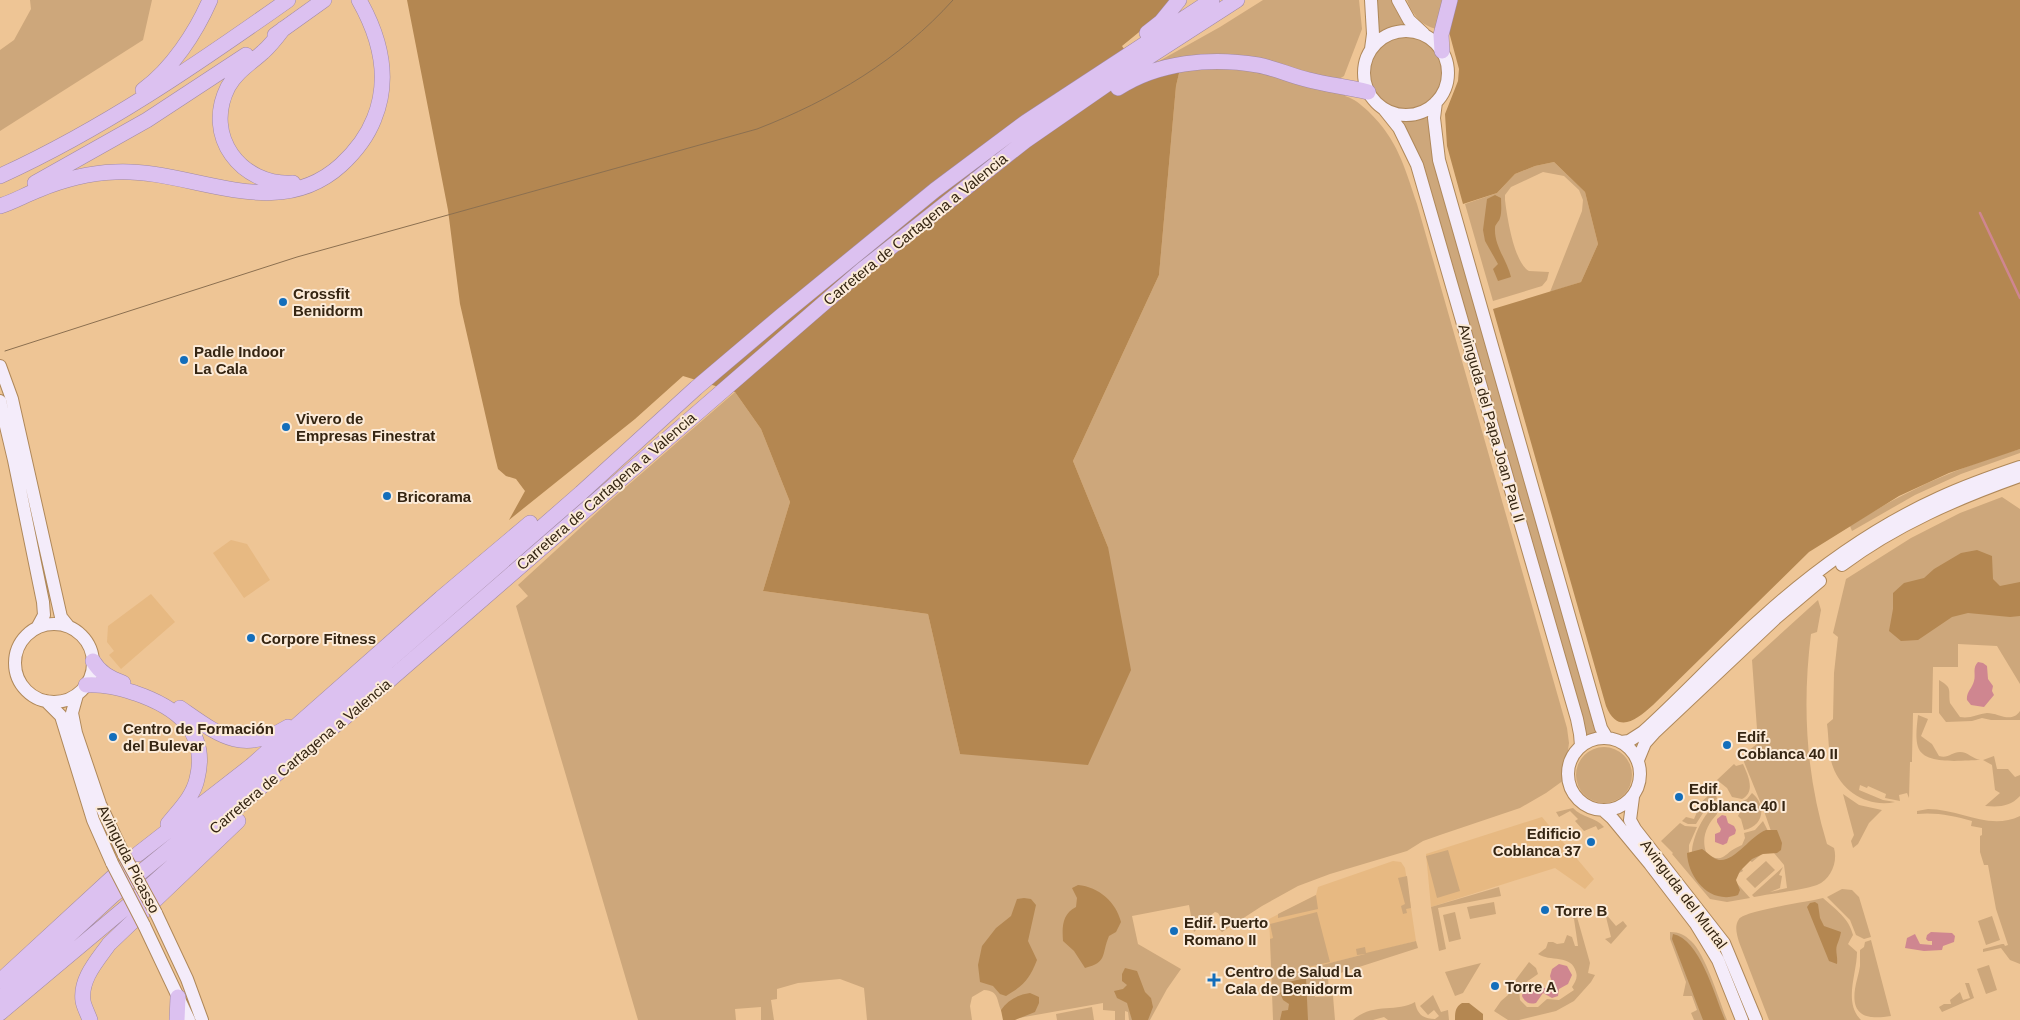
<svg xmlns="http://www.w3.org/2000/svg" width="2020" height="1020" font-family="Arial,sans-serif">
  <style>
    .built { fill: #e7b982 }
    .green { fill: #cda77b }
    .forest { fill: #b48751 }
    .water { fill: #cf8690 }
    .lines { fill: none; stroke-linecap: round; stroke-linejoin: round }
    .stream { stroke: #cf8690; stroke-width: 2.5 }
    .secondary-casing { stroke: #af885a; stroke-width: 14 }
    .highway-casing { stroke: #a28aa2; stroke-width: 16 }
    .secondary { stroke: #f4ecfa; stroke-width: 12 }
    .highway { stroke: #dcc1f0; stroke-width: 15 }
    .tram { stroke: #8c7050; stroke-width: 1 }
    .secondary-bridge-casing { stroke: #af885a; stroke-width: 14; stroke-linecap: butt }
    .secondary-bridge { stroke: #f4ecfa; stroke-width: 12 }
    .poi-dot { fill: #136ebb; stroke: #fcebd8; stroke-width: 2 }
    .labels { text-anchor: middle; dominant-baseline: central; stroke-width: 4; stroke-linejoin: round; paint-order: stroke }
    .street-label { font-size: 15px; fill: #352512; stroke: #fcebd8 }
    .poi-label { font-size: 15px; font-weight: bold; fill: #352512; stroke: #fcebd8; text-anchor: start }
  </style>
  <rect width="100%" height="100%" fill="#eec595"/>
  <!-- built -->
  <path class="built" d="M231,540L247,544L270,580L244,598L213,553Z
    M151,594L175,622L121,669L109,655L114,651L107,642L108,626Z
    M1542,817L1594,879L1585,889L1555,868L1431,907L1426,854Z
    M1393,861L1401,862L1405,868L1416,941L1272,978L1269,919L1316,895L1318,887Z"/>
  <!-- green -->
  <path class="green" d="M30,0H152L143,40L0,131V50L14,40L31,9Z
    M1263,0H1359L1362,29L1344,76L1339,79L1295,71L1152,65L1220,27Z
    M1376,0H1391L1397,12L1409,27H1397L1378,35Z
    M1407,0H1446L1438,29C1422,27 1412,14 1407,0Z
    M1368 73a37 37 0 1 1 74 0a37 37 0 1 1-74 0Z
    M1247,68L1346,93L1345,96C1355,99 1360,104 1368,111C1398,140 1404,166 1417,204L1567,728L1569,743L1564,780L1546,793L1520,808L1440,835L1423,841L1407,851L1330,874L1298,886L1262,906L1222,932L1219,929L1221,918L1218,913L1215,912L1198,925L1199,927L1194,932L1189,905L1132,916L1138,944L1181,969L1167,989L1150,1020H1129L1128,1012L1125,1011V1020H1115V1011L1103,1010V1003L1013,1019L1002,1012C996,1001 1000,991 984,990L972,997L970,1006L972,1020H867L864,988L840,979L798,983L777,989V999L771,1000L774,1020H761V1007L735,1009L736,1020H638L516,606L528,596L518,585L603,507L735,392L761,429L790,502L763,591L928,614L960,754L1108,547L1073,461L1159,275L1176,86L1180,69Z
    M1429,113L1598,735L1585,738L1397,119H1413Z
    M1554,162L1585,192L1598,244L1581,282L1550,292L1582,211L1583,200L1579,190L1564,176L1543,172L1511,187L1505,195V200C1507,216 1514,263 1529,271L1549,272L1547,280L1542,286L1493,301L1465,204L1497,193L1515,174L1535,166Z
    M2020,449V453L1961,474L1915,495L1852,531L1850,526C1906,490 1956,468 2020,449Z
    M2002,497L2020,509V684L1997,646L1958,644V667H1933L1932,713H1913L1912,759V762H1910L1909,798L1907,793L1899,795L1900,801L1885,798L1886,794L1868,786L1867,788L1860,785L1859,790L1883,800L1895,802C1869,808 1842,792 1833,767C1828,754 1829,738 1827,724L1833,719L1834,673L1838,637L1833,633L1846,579L1911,538L1960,513Z
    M1818,600L1821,610L1817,632L1811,634C1802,706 1806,775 1827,844L1834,848C1838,862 1831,879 1817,885C1800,891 1772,893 1754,897L1752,895L1783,867L1779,875L1782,876L1780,888L1770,892L1787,888L1784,865L1774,853L1772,834L1764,811L1744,762L1743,755L1758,743L1752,660Z
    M1939,680C1953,688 1948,690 1950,703L1960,717C1970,719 1978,714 1987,713C1999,713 2011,724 2020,711V720H1991L1982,718L1972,721L1946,722L1939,713Z
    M1918,715L1928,719L1921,736L1932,744L1939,756C1948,759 1952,752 1960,752C1968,752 1973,759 1980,760C1964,760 1924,766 1918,747C1915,738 1917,725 1918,715Z
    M1576 775a28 28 0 1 1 56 0a28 28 0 1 1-56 0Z
    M1994,756L1997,769H2008L2015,777L2020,775V796C2010,807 1999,807 1985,806L2000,793L1995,790L1992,765L1983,760Z
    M1734,764L1736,766L1743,764C1748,775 1756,792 1742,799L1732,797L1727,788L1717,780Z
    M1712,792L1716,795L1717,799L1708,805L1696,824H1688L1682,821L1686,817L1694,819L1697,812L1695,808Z
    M1752,793C1766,804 1765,826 1744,830L1741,819L1738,816L1741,810V802L1747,799Z
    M1843,794L1859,805L1882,810L1869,823L1858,844L1853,848L1851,841L1854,835Z
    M1717,806V814C1707,825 1701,837 1706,852H1692C1692,839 1704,810 1717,806Z
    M1573,808C1582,818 1596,817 1604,827L1598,830L1596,826L1584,831L1575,821L1578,819L1570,811L1559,817L1556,812Z
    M1928,809C1960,809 1989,831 2020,816V964L2010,960L2001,948L1983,952V949L2002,944H2004L2005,946L2008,945L1996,909L1988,865H1984L1980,852V836L1982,835V828L1971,826L1972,821C1954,816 1936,812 1917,814V811Z
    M1763,821L1768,831L1769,848L1752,862L1749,860L1741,867L1743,871L1733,876L1712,857C1724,861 1725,854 1734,849C1737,847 1740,846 1742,845L1745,838L1744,833L1755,830Z
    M1680,823L1685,826L1697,827L1689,845V853L1733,879L1750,898L1727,902L1710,899L1672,854L1673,853L1661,841Z
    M1448,850L1460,891L1437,898L1426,856Z
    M1766,861L1775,870L1755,888L1746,879Z
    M1407,876L1411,908L1406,909L1407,913L1403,914L1401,906L1405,904L1398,878Z
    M1499,887L1501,896L1438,908L1446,949L1439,951L1431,907Z
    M1842,889L1852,890L1859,897L1871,937L1864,939L1856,935L1850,920L1827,897Z
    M1316,895L1318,909L1278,918V914Z
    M1823,898C1835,909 1849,918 1853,935L1848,944L1857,952C1857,974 1843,1002 1861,1020H1769L1739,942C1737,935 1734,926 1739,919C1747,910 1808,902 1823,898Z
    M1494,902L1496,914L1470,919L1467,907Z
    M1563,908L1577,917L1590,963L1588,973L1595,975L1591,982L1574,1001L1556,1011L1519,1020H1508L1494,1011L1501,1001L1508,995L1511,986L1529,962L1536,968L1538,974L1525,983L1519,990L1520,1000L1527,1007H1538L1547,999L1559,1000L1574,990L1572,987C1575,982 1578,978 1576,972C1572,954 1549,962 1538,954L1546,948L1548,942H1553L1557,944L1564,943L1567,935L1572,937L1575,946H1578L1574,919L1562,909Z
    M1317,912L1330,962L1283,973V975L1365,954L1357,955L1356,949L1365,947L1366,953L1416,941L1418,948L1328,977L1329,992L1315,993V997L1333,996L1335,1020H1273L1270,939L1273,938L1270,924Z
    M1455,912L1461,939L1449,942L1443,915Z
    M1605,913L1616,926L1623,921L1627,926L1611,944L1605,939L1611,937Z
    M1992,916L2000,940L1986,945L1978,921Z
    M1670,932C1679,932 1685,935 1691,941C1706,955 1719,1000 1727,1020H1694L1691,1013L1697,1010L1692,996H1683L1686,982L1670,939Z
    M1871,940L1891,1016C1867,1020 1851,1016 1855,989C1856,981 1859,974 1860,966C1860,961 1860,955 1860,950L1864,947L1865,942Z
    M1481,963L1463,993L1455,996L1445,972Z
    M1989,965L1997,990L1986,994L1977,969Z
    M1965,983H1969L1974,998L1942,1012L1939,1007L1944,1004H1951L1950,1000L1960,992L1963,1000L1970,998Z
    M1433,995L1441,1012L1448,1010L1449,1020H1388L1384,1017L1373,1020H1353C1373,1002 1397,1013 1415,1002C1417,1014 1423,1019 1435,1019L1439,1016L1434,1010L1428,1015L1420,1006Z
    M1092,1007L1094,1020H1057L1056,1014Z"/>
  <!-- forest -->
  <path class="forest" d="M407,0H1171L1160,15L1122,46L1141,74L1180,69L1176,86L1159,275L1073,461L1108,547L1131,670L1088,765L960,754L928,614L763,591L790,502L761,429L735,392L683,376L635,419L509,520L525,491L516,479L506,476L498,469L495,457L460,304L448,210Z
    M1455,0H2020V449L1949,473L1899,496L1809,552L1653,705C1636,720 1618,735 1606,706L1493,309L1581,282L1598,244L1585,192L1554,162L1535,166L1515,174L1497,193L1463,204L1447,146L1445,114L1458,81L1459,69L1449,32Z
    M1495,195L1501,198C1501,204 1502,212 1500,218C1499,222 1495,224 1495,228C1494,246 1507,260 1511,277L1498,281L1493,269L1498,264L1485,241L1483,230L1487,199Z
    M1977,550L1992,556L1993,579L2000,586L2020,582V616L2010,617L1968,613L1952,617L1918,640L1901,641L1889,631L1893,609V593L1904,583L1924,578L1934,569L1961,553Z
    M1766,830H1777L1782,843L1781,850L1777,853L1763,854L1752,859L1740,871L1736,880L1740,890L1738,895C1710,905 1688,878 1687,853L1702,849C1707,852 1713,859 1719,860C1735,862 1750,836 1766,830Z
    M1078,885C1099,887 1116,902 1121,922L1116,932L1109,936C1101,955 1108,962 1085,968L1074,951L1063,941C1062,927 1062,914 1076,907L1077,898L1072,888Z
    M1024,898L1031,899L1036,905L1028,941L1037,960C1029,980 1024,985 1006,996L1000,994L993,986L980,982L978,965L982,946L996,928L1011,916L1017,899Z
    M1815,902L1818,904L1820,918L1824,926L1841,932C1840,937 1839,940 1837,945C1835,951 1838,957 1837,964L1829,961L1807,907L1810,903Z
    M1673,934C1700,939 1715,997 1725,1020H1703L1672,939Z
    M1125,968L1137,971L1145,992L1151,998L1153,1007L1148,1020H1132L1127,1003L1117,998L1114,991L1123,989L1127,985L1122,981V974Z
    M1306,978L1308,1020H1280L1282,1011L1288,1010L1289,1004L1283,1000L1280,993L1286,989L1288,982Z
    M1030,993L1039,997V1003L1035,1012L1015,1020H1003L1001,1010C1008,1000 1017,995 1030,993Z
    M1462,1003H1469L1483,1014V1020H1455C1455,1013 1455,1007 1462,1003Z"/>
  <!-- water -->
  <path class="water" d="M1978,662L1983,663L1987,666L1988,679L1993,686L1992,691L1994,695L1984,707L1971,705L1967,700C1966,692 1972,689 1974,681C1976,674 1972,668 1978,662Z
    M1722,815L1726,816L1728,823L1734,826L1736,830L1735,834L1729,837L1727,843L1723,845L1715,842V834L1720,832L1721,829L1717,822V819Z
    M1931,932L1952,933L1955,936L1954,942L1943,946L1942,950L1924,951L1905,948L1907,938L1915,934L1920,944L1932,945V941H1928L1926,939L1927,935Z
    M1559,964L1567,966L1572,975L1568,984L1559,989L1558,996L1552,998L1543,993L1536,1003C1529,1005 1525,1002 1522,996L1524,988L1529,985L1531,990L1535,991L1537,986L1540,984L1543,988H1548L1552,982L1550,976L1552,969Z"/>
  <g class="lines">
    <!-- stream -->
    <path class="stream" d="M1980,213L2020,298"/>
    <defs>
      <path id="secondary" d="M1371,0L1373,34L1371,49
        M1398,0L1409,20L1424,34
        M1364 73a42 42 0 1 1 84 0a42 42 0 1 1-84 0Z
        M1436,102L1434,118L1439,160L1601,728L1607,738
        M1383,108L1399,128L1417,165L1577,719L1580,734L1581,746
        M0,366L12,399L61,617L69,627
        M0,401L14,460L43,602L44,615L37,628
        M1842,565C1895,525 1958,498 2020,476
        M15 663a39 39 0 1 1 78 0a39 39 0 1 1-78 0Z
        M77,695L72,713L76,733L100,804L124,855
        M46,701L61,716L93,820L112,863
        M1568 774a36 36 0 1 1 72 0a36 36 0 1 1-72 0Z
        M1621,742L1629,741L1643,732C1684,695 1721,654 1763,617C1815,570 1875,527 1939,498C1965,486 1993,476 2020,467
        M1638,760L1645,743L1654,733L1776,618L1820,581
        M1633,797L1630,820L1635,829L1724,943L1756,1020
        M1603,810L1612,818L1650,864L1696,924L1718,960L1742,1020
        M156,913L187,979L202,1020
        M144,925L189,1020"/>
      <path id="highway" d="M283,29C277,37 271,45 263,52C251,63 236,72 228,87C203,136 241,186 293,183
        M1147,33L1161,22L1179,0
        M275,35L324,0
        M1442,51L1441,35L1450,0
        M1118,88C1158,62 1211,57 1258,65C1275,68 1291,76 1309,80C1328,85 1349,87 1368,92
        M143,90C172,69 196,32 210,0
        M0,176C103,129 196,65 288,0
        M35,183L147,120L246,55
        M0,206C13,202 25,195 38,190C62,180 89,173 115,172C192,168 275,225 341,165C355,152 367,137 374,119C391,78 380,37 359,0
        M93,661C100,673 110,678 123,683
        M86,685C104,684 119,688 135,693C176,707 209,731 197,779C193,797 179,810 168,824
        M180,708C219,735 242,755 288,727
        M138,854L251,766L441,598L530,523
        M0,981L126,865
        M0,999L112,896L229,800L581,493L696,388L781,316L935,190L1026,122L1212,0
        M0,1013L124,909L256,791L386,683L862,270L1025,141L1113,80L1237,0
        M90,1020C88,1014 84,1007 83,1001C80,979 97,961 109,944L238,821
        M177,1020L178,997"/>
    </defs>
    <!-- secondary casing -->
    <use href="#secondary" class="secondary-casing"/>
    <!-- highway casing -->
    <use href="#highway" class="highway-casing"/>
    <!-- secondary -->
    <use href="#secondary" class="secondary"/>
    <!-- highway -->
    <use href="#highway" class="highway"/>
    <!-- tram -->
    <path class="tram" d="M5,351L297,257L757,129C832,100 899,60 953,0"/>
    <defs>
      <path id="secondary-bridge" d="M124,855L156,913
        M112,863L144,925"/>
    </defs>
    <!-- secondary-bridge casing -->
    <use href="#secondary-bridge" class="secondary-bridge-casing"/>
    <!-- secondary-bridge -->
    <use href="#secondary-bridge" class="secondary-bridge"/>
  </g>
  <!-- markers -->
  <g class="poi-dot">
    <circle cx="283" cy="302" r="5"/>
    <circle cx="184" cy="360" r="5"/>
    <circle cx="286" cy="427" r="5"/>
    <circle cx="387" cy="496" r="5"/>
    <circle cx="251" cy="638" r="5"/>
    <circle cx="113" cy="737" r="5"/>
    <circle cx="1727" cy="745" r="5"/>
    <circle cx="1679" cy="797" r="5"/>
    <circle cx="1591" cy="842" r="5"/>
    <circle cx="1545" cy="910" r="5"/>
    <circle cx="1174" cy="931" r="5"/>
    <path d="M1211.5 972.5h5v5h5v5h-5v5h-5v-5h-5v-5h5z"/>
    <circle cx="1495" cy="986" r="5"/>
  </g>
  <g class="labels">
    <!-- street labels -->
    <g class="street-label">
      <text transform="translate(915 229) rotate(-39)">Carretera de Cartagena a Valencia</text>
      <text transform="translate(1492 423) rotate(74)">Avinguda del Papa Joan Pau II</text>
      <text transform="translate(606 491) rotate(-41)">Carretera de Cartagena a Valencia</text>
      <text transform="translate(300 756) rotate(-40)">Carretera de Cartagena a Valencia</text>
      <text transform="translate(129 859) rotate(63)">Avinguda Picasso</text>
      <text transform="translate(1684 894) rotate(53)">Avinguda del Murtal</text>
    </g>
    <!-- poi labels -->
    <g class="poi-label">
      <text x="293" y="293">Crossfit<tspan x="293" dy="17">Benidorm</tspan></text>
      <text x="194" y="351">Padle Indoor<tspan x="194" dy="17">La Cala</tspan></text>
      <text x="296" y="418">Vivero de<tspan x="296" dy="17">Empresas Finestrat</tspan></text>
      <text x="397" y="496">Bricorama</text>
      <text x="261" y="638">Corpore Fitness</text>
      <text x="123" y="728">Centro de Formación<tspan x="123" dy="17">del Bulevar</tspan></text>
      <text x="1737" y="736">Edif.<tspan x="1737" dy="17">Coblanca 40 II</tspan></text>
      <text x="1689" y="788">Edif.<tspan x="1689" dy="17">Coblanca 40 I</tspan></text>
      <text x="1581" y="833" text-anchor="end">Edificio<tspan x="1581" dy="17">Coblanca 37</tspan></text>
      <text x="1555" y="910">Torre B</text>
      <text x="1184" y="922">Edif. Puerto<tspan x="1184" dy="17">Romano II</tspan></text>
      <text x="1225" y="971">Centro de Salud La<tspan x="1225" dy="17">Cala de Benidorm</tspan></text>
      <text x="1505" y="986">Torre A</text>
    </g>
  </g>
</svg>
